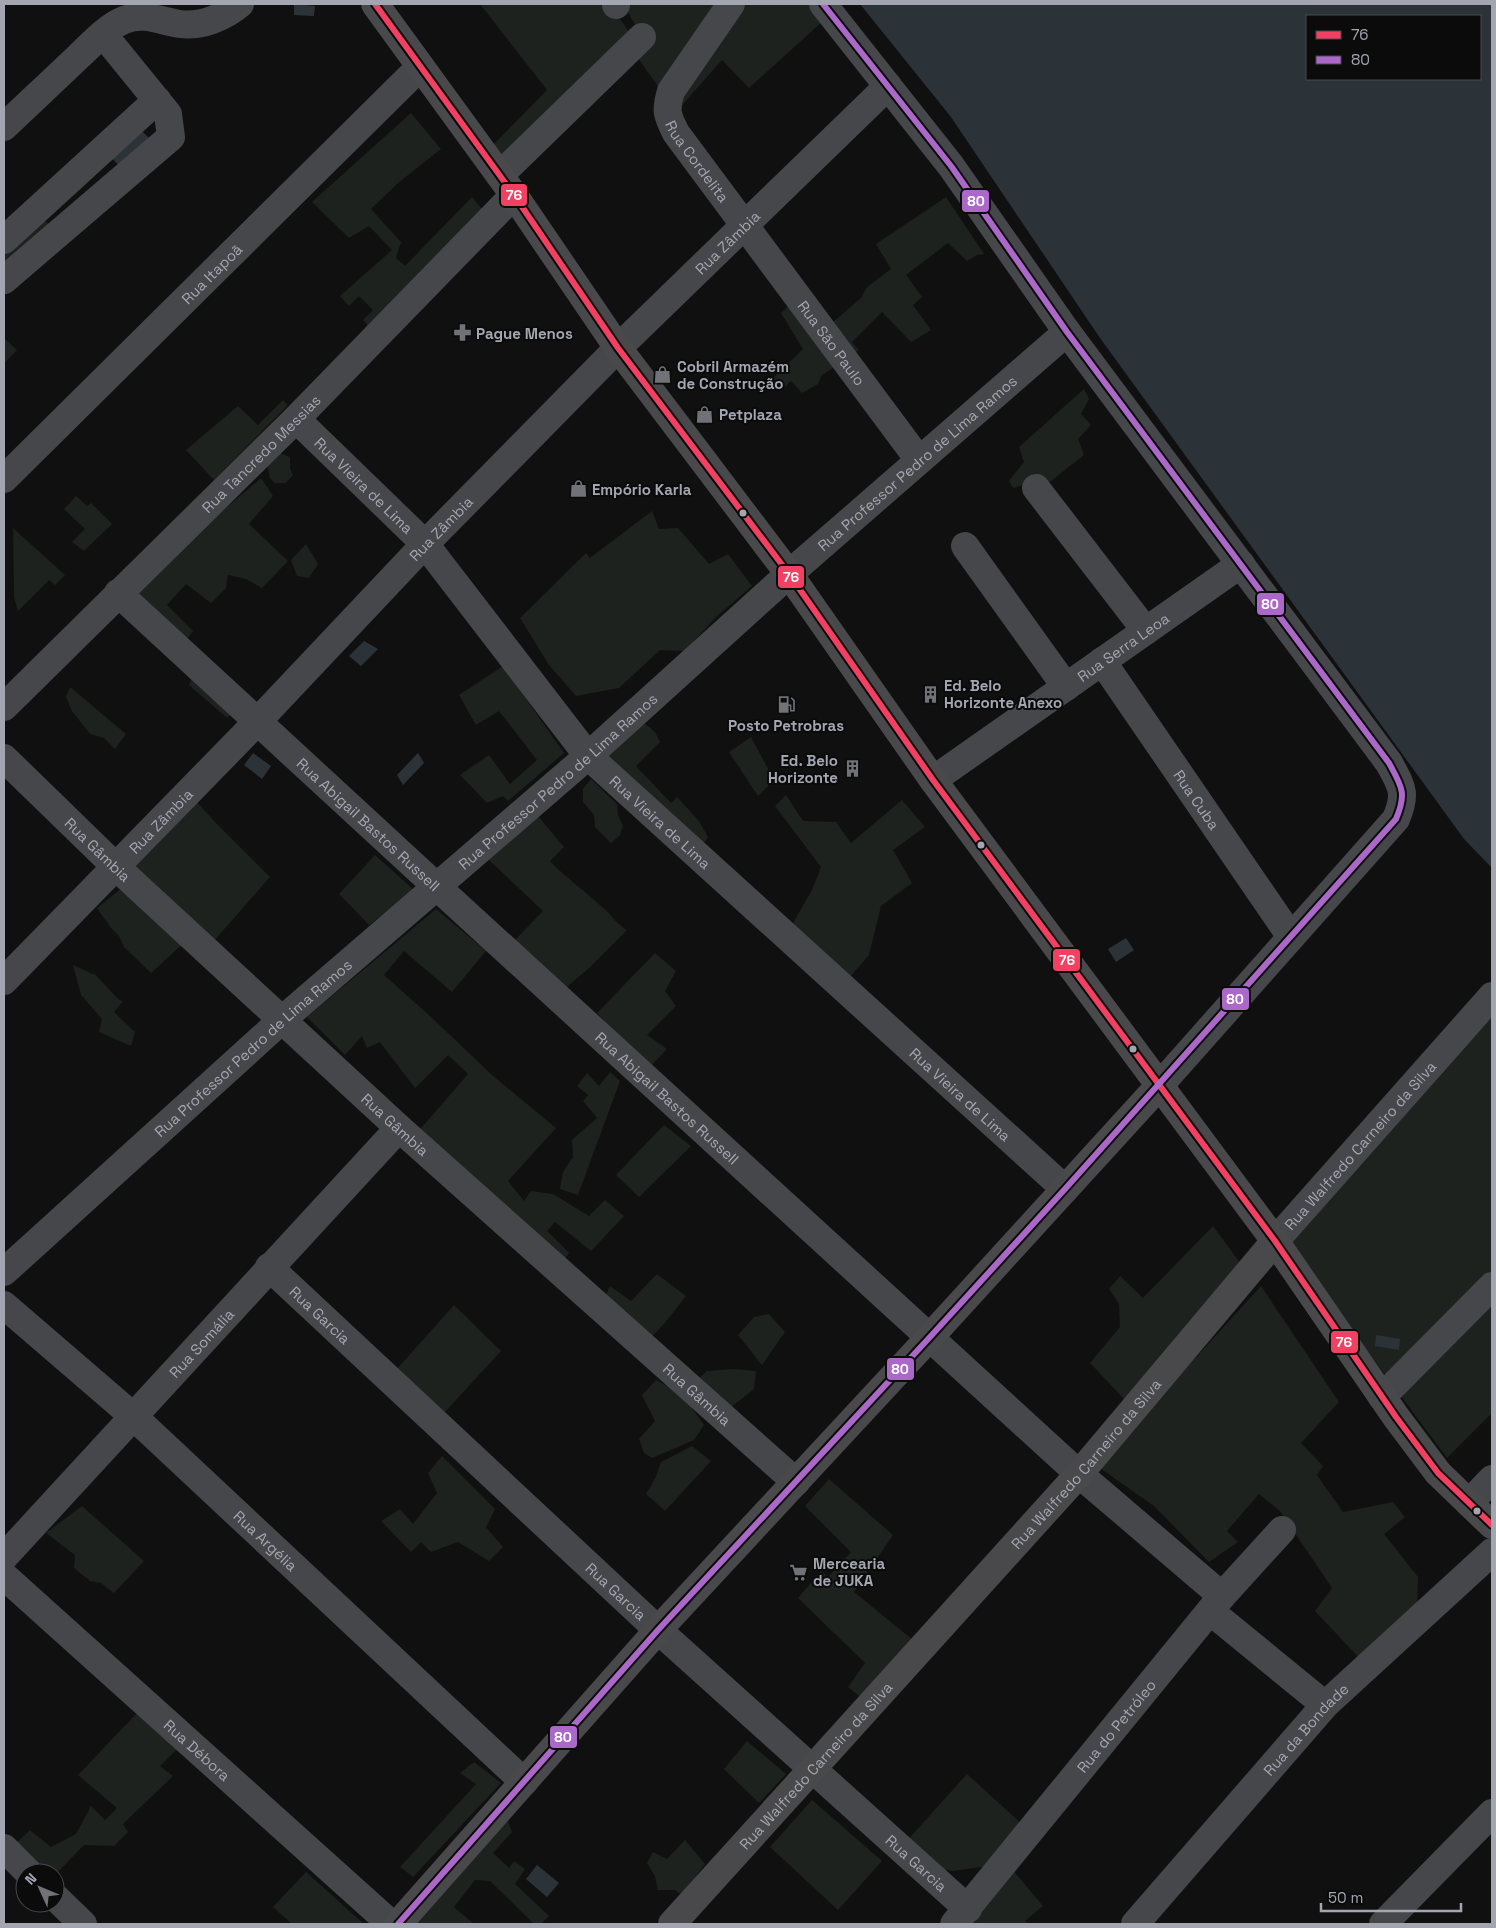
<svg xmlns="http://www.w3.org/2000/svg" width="1496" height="1928" font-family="'Space Grotesk',sans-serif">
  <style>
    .green { fill: #1d221e }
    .water { fill: #2c3338; fill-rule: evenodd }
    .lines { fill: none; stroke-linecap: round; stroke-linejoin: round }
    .minor { stroke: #46474a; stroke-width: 28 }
    .major { stroke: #49494c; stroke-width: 28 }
    .bus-1-casing { stroke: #0b0b0c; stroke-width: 10 }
    .bus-2-casing { stroke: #0b0b0c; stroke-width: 10 }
    .bus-1 { stroke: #f24062; stroke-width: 6 }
    .bus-2 { stroke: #ac68c9; stroke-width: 6 }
    .bus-dot { fill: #a3a6b0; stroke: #0b0b0c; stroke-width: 2 }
    .labels { text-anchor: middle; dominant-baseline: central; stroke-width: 4; stroke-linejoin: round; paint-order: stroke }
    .street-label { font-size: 15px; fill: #a3a6b0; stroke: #0b0b0c }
    .poi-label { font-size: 15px; font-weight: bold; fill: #a3a6b0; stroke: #0b0b0c; text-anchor: start }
    .line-badge { stroke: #0b0b0c; stroke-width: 2 }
    .badge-label { font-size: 14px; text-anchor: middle; font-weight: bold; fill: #fff }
  </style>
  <rect width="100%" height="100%" fill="#101011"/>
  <!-- green -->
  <path class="green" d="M480,4H609L630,33L503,165L494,144L547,90Z
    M623,4H810L823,21L749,88L722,60L676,112L638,58L653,46L642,37Z
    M411,113L441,149L398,183L371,209L401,242L396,258L405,266L472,197L486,214L369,332L367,324L363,320L373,310L359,296L349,306L340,296L392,250L369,226L349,238L312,202Z
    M946,197L984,254L977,255L967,261L948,243L906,275L922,297L913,305L931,330L911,342L882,312L852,342L859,350L849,357L826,328L861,298L867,287L891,269L876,244Z
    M41,216L56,232L4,275V248Z
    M793,302L834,367L821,376L818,384L802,393L791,381L780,391L769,382L803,349L781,313Z
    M4,338L17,350L4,363Z
    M1084,389L1089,399L1081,414L1091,425L1078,439L1084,455L1046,485L1026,484L1013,488L1009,481L1024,462L1019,447Z
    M283,400L288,405L214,480L186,450L238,406L258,425Z
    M279,453L290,457V468L293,475L286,483H275L270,478L266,461Z
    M261,478L273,496L249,524L288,561L262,588L246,579L228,575L226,588L211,603L186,584L167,605L193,631L182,646L132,595L139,582Z
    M76,496L87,506L91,503L112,524L84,551L72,542L85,529L64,509Z
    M652,511L659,529L678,528L709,564L728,554L752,586L716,617L685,651L660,650L619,688L576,696L549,665L520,618L586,553L590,558Z
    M13,528L65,575L55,585L49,580L18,611L14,597Z
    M306,544L318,564L309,578L297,576L291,560Z
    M503,666L564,753L508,801L503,796L487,803L460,775L489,755L510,784L537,760L499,711L476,725L459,695Z
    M193,675L237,708L227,718L189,685Z
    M70,687L126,734L115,749L104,738L90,734L72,711L66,697Z
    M644,723L655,732L660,742L636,766L671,803L677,797L699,821L708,837L701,847L602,757Z
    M751,737L774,780L758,796L729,752Z
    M591,779L617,804L618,815L623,826L620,835L611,843L595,827L594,815L583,802V789Z
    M786,795L803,821L836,822L851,843L902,800L925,827L893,850L912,883L881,906L869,955L849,978L792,925L812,890L821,867L775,806Z
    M196,801L214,821L270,877L212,943L128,866Z
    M537,815L564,847L550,861C566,878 584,890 601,906C611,914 616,924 627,930L588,969L562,991L515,940L543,911L488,859Z
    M375,855L414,890L369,925L339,894Z
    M122,888L185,942L151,973L124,947L119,936L111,928L97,908Z
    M436,909L486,951L452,992L404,951L384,975L430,1016L492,1075L556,1128L508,1181L524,1201L531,1191L553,1194L589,1216L605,1200L624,1216L591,1251L555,1222L547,1231L569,1253L563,1262L417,1133L468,1074L448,1055L415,1088L380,1042L367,1048L362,1036L345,1055L307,1017Z
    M655,953L676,971L665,991L676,1006L647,1035L667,1049L649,1068L597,1013Z
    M73,965L95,975L90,969L119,1000L123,1001L114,1012L135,1032L131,1046L99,1032L102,1019L81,995Z
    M1492,1017V1413L1447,1458L1285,1240Z
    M610,1072L620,1081L578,1195L560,1189L563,1172L573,1157L572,1140L597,1118L583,1101L588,1095L577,1086L587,1073L599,1086Z
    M664,1125L691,1146L639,1197L616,1175Z
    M1213,1226L1241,1264L1124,1399L1090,1363L1120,1327L1119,1304L1109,1289L1120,1276L1143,1298Z
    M657,1274L686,1296L664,1324L648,1340L603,1301L610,1286L631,1301Z
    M1261,1286L1339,1402L1301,1443L1323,1466L1317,1475L1343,1512L1393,1502L1405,1517L1384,1534L1418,1577L1417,1611L1360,1659L1315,1611L1332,1588L1280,1511L1259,1494L1227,1531L1238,1542L1209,1562L1154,1506L1097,1466Z
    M454,1305L501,1351L445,1412L396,1370Z
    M769,1314L785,1332L762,1365L738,1335L754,1317Z
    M734,1369L756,1371L754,1389L730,1408L697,1380L707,1371Z
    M656,1380L681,1393L704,1425L694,1440L652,1458L644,1453L639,1439L655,1421L642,1395Z
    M692,1446L711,1461L665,1511L646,1494L656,1477L661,1462Z
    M442,1456L495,1509L486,1527L503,1547L489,1561L458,1542L431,1552L421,1542L411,1552L381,1521L400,1509L413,1524L437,1493L428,1473Z
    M829,1479L893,1535L854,1592L913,1640L863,1699L848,1687L865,1663L798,1598L821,1571L828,1577L851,1552L805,1506Z
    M82,1506L144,1561L114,1593L101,1583L90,1581L74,1568L75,1555L46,1533Z
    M137,1713L177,1749L160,1766L173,1776L123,1824L128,1832L114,1846L84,1845L55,1875V1873H45L13,1846L30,1830L51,1847L76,1834L91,1806L105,1820L117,1808L78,1775Z
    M747,1741L786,1774L759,1803L724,1769Z
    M474,1762L501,1783L413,1877L400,1867L476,1784L460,1773Z
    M967,1774L1024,1826L988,1866L953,1871L931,1868L904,1844Z
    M812,1800L882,1861L838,1910L770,1847Z
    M506,1816L512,1832L493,1853L509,1868L514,1861L525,1869L515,1884L549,1916L541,1924H534L490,1881L475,1880L454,1907L474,1924H409Z
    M685,1840L705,1864L682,1895L675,1890H658L655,1876L647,1863L653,1852L667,1859Z
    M1012,1869L1043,1906L1025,1921L1030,1924H967Z
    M306,1872L364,1924H292L273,1907Z"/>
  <!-- water -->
  <path class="water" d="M294,4L315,6L314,16L294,15Z
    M860,4H1492V868L1464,839L1419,777L1100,338L951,117ZM1480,16V79H1307V16Z
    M139,128L151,140L121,168L110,156Z
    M364,641L378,649L361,666L349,656Z
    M253,753L271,766L262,779L244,765Z
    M418,753L424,763L403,785L397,775Z
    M1126,938L1134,950L1116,962L1108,949Z
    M1376,1335L1400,1339L1399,1350L1375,1346Z
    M537,1865L559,1883L547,1897L526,1879Z"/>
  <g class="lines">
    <!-- minor -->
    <g class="minor">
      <path d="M616,4V5"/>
      <path id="s1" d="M731,4L671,91C665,111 667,115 676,133L919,460"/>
      <path d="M823,4L951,166L1067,332L1389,763C1402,787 1407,793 1396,819L1160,1085"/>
      <path d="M4,127C29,103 54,80 79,56C92,44 107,27 124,20C144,12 160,21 180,24C201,27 225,17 240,4"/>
      <path d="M500,175L642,37"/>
      <path d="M4,240L157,100"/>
      <path d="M4,280L171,137L168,114L103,34"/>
      <path id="s2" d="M296,419L425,544L588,756L1065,1189"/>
      <path id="s3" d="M4,479L420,67"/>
      <path d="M1036,488L1146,631"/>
      <path d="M965,546L1066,687"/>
      <path id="s4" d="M118,593L436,886L1079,1474L1222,1596"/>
      <path id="s5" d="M1102,661L1291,937"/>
      <path id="s6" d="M4,707L296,419L514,195"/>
      <path id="s7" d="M4,758L115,866L399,1128L796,1482"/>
      <path id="s8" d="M933,780L1241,564"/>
      <path id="s9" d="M4,981L257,722L425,544L618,348L888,86"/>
      <path id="s10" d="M1275,1241L1492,996"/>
      <path id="s11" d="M269,1267L658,1630L968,1909"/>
      <path id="s12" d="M4,1272L283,1019L588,756L789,574L1067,332"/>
      <path id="s13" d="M4,1305L134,1417L524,1782"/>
      <path d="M1382,1397L1492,1286"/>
      <path d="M1469,1503L1492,1479"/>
      <path id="s14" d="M4,1557L399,1128"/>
      <path id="s15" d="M4,1576L391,1924"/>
      <path d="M1210,1611L1325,1705"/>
      <path d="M4,1848L29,1873"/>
      <path d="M55,1897L83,1924"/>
      <path id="s16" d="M954,1924L1222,1596L1282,1530"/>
      <path id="s17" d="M1135,1924L1325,1705L1492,1552"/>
      <path d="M1383,1924L1492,1813"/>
    </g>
    <!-- major -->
    <g class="major">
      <path d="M375,4L514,195L618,348L789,574L933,780L1275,1241L1396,1417L1438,1473L1492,1525"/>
      <path d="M398,1924L658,1630L930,1337L1160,1085"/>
      <path id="s18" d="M672,1924L1079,1474L1275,1241"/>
    </g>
    <defs>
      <path id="bus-1" d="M375,4L514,195L618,348L789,574L933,780L1275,1241L1396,1417L1438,1473L1492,1525"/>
      <path id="bus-2" d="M398,1924L658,1630L930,1337L1065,1189L1396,819C1407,793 1402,787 1389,763L1067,332L951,166L823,4"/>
    </defs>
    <!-- bus-1 casing -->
    <use href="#bus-1" class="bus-1-casing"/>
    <!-- bus-2 casing -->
    <use href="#bus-2" class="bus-2-casing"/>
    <!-- bus-1 -->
    <use href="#bus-1" class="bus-1"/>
    <!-- bus-2 -->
    <use href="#bus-2" class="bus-2"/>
  </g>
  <!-- icons -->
  <defs>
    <symbol id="pharmacy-bare" viewBox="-9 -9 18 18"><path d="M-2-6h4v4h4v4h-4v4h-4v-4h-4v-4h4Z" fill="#707278" stroke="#0b0b0c" stroke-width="2.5" paint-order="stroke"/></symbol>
    <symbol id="shop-bare" viewBox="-9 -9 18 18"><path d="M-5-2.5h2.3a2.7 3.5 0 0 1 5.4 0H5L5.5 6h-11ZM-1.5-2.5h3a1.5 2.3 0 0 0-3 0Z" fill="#707278" stroke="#0b0b0c" stroke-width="2.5" paint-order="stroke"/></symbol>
    <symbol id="building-bare" viewBox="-9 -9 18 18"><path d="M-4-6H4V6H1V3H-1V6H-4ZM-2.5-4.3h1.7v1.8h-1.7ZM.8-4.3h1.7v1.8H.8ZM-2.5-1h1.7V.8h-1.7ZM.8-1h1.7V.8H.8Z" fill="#707278" stroke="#0b0b0c" stroke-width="2.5" paint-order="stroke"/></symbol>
    <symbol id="fuel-bare" viewBox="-9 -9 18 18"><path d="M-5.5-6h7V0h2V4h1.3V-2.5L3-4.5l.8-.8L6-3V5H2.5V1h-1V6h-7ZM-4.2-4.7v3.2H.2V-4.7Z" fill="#707278" stroke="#0b0b0c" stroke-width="2.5" paint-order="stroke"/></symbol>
    <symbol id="supermarket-bare" viewBox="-9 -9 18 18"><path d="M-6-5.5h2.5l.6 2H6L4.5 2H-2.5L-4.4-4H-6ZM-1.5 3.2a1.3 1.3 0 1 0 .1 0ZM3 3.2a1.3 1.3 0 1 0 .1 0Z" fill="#707278" stroke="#0b0b0c" stroke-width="2.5" paint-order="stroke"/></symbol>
  </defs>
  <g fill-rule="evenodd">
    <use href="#pharmacy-bare" x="450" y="320" width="25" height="25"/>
    <use href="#shop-bare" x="650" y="362" width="25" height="25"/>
    <use href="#shop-bare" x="692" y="402" width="25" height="25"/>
    <use href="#shop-bare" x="566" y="476" width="25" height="25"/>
    <use href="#building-bare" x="918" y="682" width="25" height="25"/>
    <use href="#fuel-bare" x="774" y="692" width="25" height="25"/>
    <use href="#building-bare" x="840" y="756" width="25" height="25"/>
    <use href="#supermarket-bare" x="786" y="1560" width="25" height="25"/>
  </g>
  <!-- markers -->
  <g class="bus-dot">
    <circle cx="743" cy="513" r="4.5"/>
    <circle cx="981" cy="845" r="4.5"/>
    <circle cx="1133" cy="1049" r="4.5"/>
    <circle cx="1477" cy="1511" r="4.5"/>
  </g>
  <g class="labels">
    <!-- street labels -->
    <g class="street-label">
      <text stroke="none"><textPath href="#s1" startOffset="185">Rua Cordelita</textPath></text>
      <text stroke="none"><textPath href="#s9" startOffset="1034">Rua Zâmbia</textPath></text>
      <text stroke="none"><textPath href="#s3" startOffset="292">Rua Itapoã</textPath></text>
      <text stroke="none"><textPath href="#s1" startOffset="411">Rua São Paulo</textPath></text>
      <text stroke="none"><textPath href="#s6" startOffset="361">Rua Tancredo Messias</textPath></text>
      <text stroke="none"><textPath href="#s12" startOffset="1220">Rua Professor Pedro de Lima Ramos</textPath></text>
      <text stroke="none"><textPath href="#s2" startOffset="95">Rua Vieira de Lima</textPath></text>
      <text stroke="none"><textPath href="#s9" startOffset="629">Rua Zâmbia</textPath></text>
      <text stroke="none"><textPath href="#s8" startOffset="232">Rua Serra Leoa</textPath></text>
      <text stroke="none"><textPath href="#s12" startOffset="740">Rua Professor Pedro de Lima Ramos</textPath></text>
      <text stroke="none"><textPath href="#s5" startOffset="168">Rua Cuba</textPath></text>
      <text stroke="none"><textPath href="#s9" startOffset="224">Rua Zâmbia</textPath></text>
      <text stroke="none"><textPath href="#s2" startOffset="545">Rua Vieira de Lima</textPath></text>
      <text stroke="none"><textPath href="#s4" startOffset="341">Rua Abigail Bastos Russell</textPath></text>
      <text stroke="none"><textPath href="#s7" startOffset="131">Rua Gâmbia</textPath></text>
      <text stroke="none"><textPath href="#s12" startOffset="335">Rua Professor Pedro de Lima Ramos</textPath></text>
      <text stroke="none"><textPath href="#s2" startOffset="950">Rua Vieira de Lima</textPath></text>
      <text stroke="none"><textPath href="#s4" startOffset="746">Rua Abigail Bastos Russell</textPath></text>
      <text stroke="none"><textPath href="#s7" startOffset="536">Rua Gâmbia</textPath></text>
      <text stroke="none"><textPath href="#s10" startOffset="128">Rua Walfredo Carneiro da Silva</textPath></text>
      <text stroke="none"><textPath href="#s11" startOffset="70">Rua Garcia</textPath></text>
      <text stroke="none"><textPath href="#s14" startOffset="291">Rua Somália</textPath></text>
      <text stroke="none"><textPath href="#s7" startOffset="941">Rua Gâmbia</textPath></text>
      <text stroke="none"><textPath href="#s18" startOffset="619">Rua Walfredo Carneiro da Silva</textPath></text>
      <text stroke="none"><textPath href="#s13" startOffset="352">Rua Argélia</textPath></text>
      <text stroke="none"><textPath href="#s11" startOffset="475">Rua Garcia</textPath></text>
      <text stroke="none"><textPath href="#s16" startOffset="256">Rua do Petróleo</textPath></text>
      <text stroke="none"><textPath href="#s17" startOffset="259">Rua da Bondade</textPath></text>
      <text stroke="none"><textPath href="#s15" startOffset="260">Rua Débora</textPath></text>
      <text stroke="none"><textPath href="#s18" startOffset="214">Rua Walfredo Carneiro da Silva</textPath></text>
      <text stroke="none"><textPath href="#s11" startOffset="880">Rua Garcia</textPath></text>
    </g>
    <!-- poi labels -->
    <g class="poi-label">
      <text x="476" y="333">Pague Menos</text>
      <text x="677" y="366">Cobril Armazém<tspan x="677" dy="17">de Construção</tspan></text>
      <text x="719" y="414">Petplaza</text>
      <text x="592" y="489">Empório Karla</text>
      <text x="944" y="685">Ed. Belo<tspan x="944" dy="17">Horizonte Anexo</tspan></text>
      <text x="786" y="725" text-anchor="middle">Posto Petrobras</text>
      <text x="838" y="760" text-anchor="end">Ed. Belo<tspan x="838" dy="17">Horizonte</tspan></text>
      <text x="813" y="1563">Mercearia<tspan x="813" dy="17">de JUKA</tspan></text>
    </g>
  </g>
  <g class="line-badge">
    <rect x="500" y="183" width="28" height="24" rx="5" fill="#f24062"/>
    <rect x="961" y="189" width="29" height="24" rx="5" fill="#ac68c9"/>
    <rect x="777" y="565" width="28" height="24" rx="5" fill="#f24062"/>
    <rect x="1256" y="592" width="29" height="24" rx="5" fill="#ac68c9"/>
    <rect x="1052" y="948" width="29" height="24" rx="5" fill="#f24062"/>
    <rect x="1221" y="987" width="29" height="24" rx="5" fill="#ac68c9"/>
    <rect x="1330" y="1330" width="29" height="24" rx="5" fill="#f24062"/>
    <rect x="886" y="1357" width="29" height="24" rx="5" fill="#ac68c9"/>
    <rect x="549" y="1725" width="29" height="24" rx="5" fill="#ac68c9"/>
  </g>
  <g class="badge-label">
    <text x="514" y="200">76</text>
    <text x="976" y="206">80</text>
    <text x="791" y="582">76</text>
    <text x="1270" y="609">80</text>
    <text x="1067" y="965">76</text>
    <text x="1235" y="1004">80</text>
    <text x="1344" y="1347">76</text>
    <text x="900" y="1374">80</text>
    <text x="563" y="1742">80</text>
  </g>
  <!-- border -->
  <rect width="1496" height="1928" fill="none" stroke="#a3a6b0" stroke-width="10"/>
  <!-- legend -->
  <rect x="1306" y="15" width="175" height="65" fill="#0b0b0c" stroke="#48494e"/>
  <rect x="1316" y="31" width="25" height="8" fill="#f24062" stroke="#48494e"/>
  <text x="1351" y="40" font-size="15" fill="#a3a6b0">76</text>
  <rect x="1316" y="56" width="25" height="8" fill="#ac68c9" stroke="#48494e"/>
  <text x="1351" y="65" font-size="15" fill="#a3a6b0">80</text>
  <!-- north arrow -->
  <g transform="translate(40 1888) rotate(314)"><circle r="24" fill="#0b0b0c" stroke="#48494e"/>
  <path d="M0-4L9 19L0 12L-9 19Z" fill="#707278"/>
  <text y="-8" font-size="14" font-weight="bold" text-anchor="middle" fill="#a3a6b0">N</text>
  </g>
  <!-- scale -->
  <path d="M1321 1903v8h140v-8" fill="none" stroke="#a3a6b0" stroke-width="2.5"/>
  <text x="1328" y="1903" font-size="15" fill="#a3a6b0" stroke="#0b0b0c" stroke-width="4" paint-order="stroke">50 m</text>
</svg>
